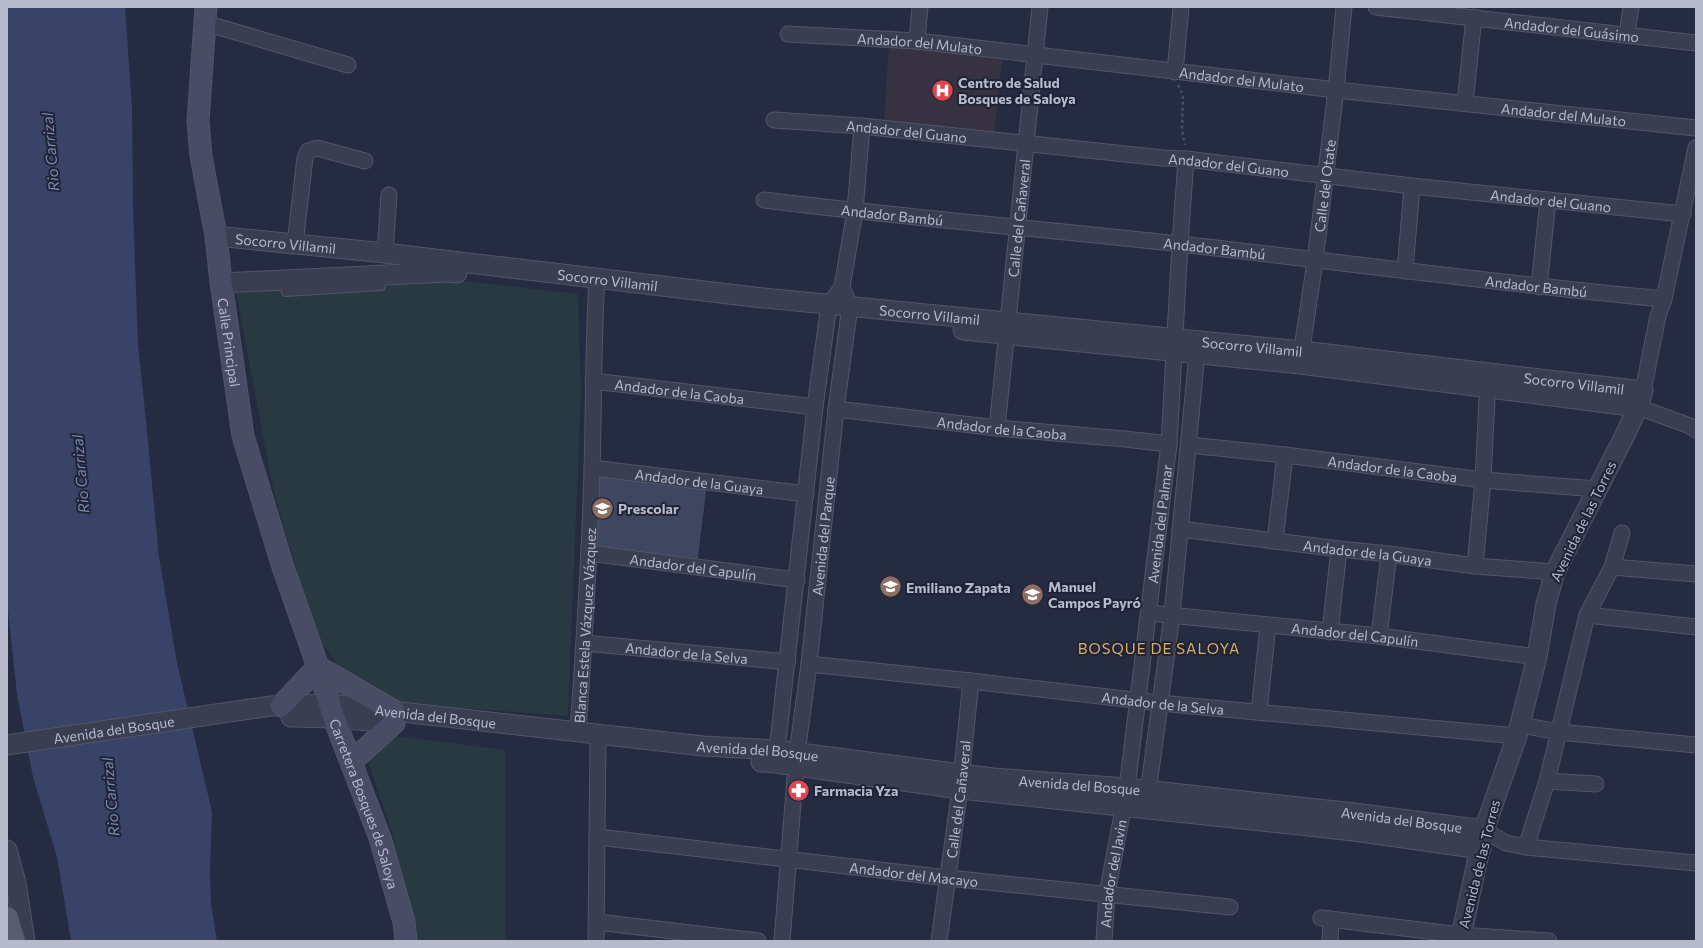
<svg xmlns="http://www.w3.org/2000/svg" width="1703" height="948" font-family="Commissioner,sans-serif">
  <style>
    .medical { fill: #373242 }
    .green { fill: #283942 }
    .water { fill: #394368 }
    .building { fill: #3f465f; stroke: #212538 }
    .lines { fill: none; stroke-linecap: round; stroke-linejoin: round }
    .service-casing { stroke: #525668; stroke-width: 10 }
    .minor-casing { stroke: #525668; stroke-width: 17 }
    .tertiary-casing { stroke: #525668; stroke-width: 21 }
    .secondary-casing { stroke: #525668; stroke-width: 23 }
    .primary-casing { stroke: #44475a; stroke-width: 24 }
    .path { stroke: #43555c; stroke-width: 2.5; stroke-dasharray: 3 3; stroke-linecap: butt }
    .service { stroke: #3a3e51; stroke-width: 8 }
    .minor { stroke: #3a3e51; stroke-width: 15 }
    .tertiary { stroke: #3a3e51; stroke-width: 19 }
    .secondary { stroke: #484c64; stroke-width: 21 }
    .primary { stroke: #585d71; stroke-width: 22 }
    .labels { text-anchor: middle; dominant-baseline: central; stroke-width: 4; stroke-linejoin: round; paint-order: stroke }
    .street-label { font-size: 14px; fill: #b7bacb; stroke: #1f2336 }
    .poi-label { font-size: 14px; font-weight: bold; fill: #b7bacb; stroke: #1f2336; text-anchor: start }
    .water-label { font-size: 15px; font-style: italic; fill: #7d89b2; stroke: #1f2336 }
    .neighbourhood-label { font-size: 15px; letter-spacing: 1px; fill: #d7af66; stroke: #1f2336 }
  </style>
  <rect width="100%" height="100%" fill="#252b41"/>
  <!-- medical -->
  <path class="medical" d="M889,44L1002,60L994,134L884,120Z"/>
  <!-- green -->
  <path class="green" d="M454,280L578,294L581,391L568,716L408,704L351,683L316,635L274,493L235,288Z
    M388,735L505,750V941H410L393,836L366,756Z"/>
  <!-- water -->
  <path class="water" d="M7,7H125L132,107L133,206L138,345L146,421L159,557L177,663L212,812L210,874L211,904L217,941H71L57,857L33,777L17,694L7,602Z"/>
  <!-- building -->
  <path class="building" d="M599,476L707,489L698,563L596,550Z"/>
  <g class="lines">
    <defs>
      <path id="service" d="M284,280L286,292L381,286L382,275"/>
      <g id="minor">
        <path id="s1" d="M1376,7L1696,43"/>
        <path d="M205,23L348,65"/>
        <path id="s2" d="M788,34L917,41L1336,90L1696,128"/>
        <path d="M1627,35L1631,7"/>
        <path d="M917,41L920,7"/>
        <path d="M1175,72L1181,7"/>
        <path d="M1465,103L1474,17"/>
        <path id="s3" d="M774,120L862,126L1163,158L1186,159L1412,186L1683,214"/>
        <path id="s4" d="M764,200C902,217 1041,229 1180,244C1342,262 1502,284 1664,299"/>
        <path d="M295,244L305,158L308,151L317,148L365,161"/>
        <path d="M385,253L389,195"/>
        <path d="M1405,271L1412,186"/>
        <path d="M1539,287L1548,200"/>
        <path id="s5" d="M1300,362L1315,261L1336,90L1344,7"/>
        <path id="s6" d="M593,381L815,407"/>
        <path d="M1643,391L1658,316L1664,299L1696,148"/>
        <path d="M1638,407L1690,426L1696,430"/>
        <path id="s7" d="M836,409L997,428L1125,439L1169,444"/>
        <path id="s8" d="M997,428L1040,7"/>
        <path id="s9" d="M1189,445L1285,455L1483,480L1597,489"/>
        <path id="s10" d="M592,468L806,494"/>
        <path id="s11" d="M1180,529L1339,549L1389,554L1475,566L1555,572"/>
        <path d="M1275,541L1285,455"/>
        <path id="s12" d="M589,553L797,580"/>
        <path d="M1475,566L1483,480L1488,378"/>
        <path d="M1612,567L1696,574"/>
        <path id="s13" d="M1149,613L1379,636L1537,657"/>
        <path d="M1587,615L1696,627"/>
        <path d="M1330,632L1339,549"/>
        <path d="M1379,636L1389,554"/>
        <path id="s14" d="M584,643L788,662"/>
        <path id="s15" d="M809,664L971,681L1159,703L1517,736"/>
        <path d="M1259,712L1268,625"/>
        <path d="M1520,725L1559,732L1696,745"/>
        <path id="s16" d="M578,732C584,645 590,557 592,469C594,405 593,342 597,278"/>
        <path d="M776,760L815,407L829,305L842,287L855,211L862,126"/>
        <path d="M1547,781L1596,784"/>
        <path d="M1147,800L1172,615L1198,343"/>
        <path d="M1484,830L1506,843L1526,847L1696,863"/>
        <path id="s17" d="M598,837L948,878L1230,907"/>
        <path d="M1526,847L1547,781L1587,615L1612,567L1622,533"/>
        <path d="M1321,918L1461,935L1549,941"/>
        <path d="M597,922L758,941"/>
        <path d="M596,941L598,734"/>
        <path id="s18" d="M782,941L797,753L809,664L836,409L850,306L842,287"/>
        <path id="s19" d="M939,941L960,789L971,681"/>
        <path id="s20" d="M1104,941L1107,894L1127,788L1169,444L1180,244L1186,159"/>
        <path d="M1330,941L1331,919"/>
      </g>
      <g id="tertiary">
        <path id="s21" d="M216,236L385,253L754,297L1302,351L1643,391L1638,407L1624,437L1555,572L1546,604L1537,657L1517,736L1484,830L1460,941"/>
        <path d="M221,283L447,272L457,273"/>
        <path d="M963,330L1300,364L1638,407"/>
        <path d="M291,717L334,718L384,722"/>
        <path id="s22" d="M7,745L271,706L330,704L703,746L776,750L993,778L1127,788L1354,813L1484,830"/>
        <path d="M761,762L776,763L960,789L1354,831L1481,849"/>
        <path d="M7,850L16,883L25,941"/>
      </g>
      <g id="secondary">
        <path id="s23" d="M206,7L198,121L201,156L216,236L221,282L243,436L283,567L318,667L334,718L380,838L404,922L406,941"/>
        <path d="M318,667L394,711V723L351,762"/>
        <path d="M281,706L318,667"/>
      </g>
      <path id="primary" d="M7,918L14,941"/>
    </defs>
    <!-- service casing -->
    <use href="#service" class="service-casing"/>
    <!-- minor casing -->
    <use href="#minor" class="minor-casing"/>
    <!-- tertiary casing -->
    <use href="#tertiary" class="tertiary-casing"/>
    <!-- secondary casing -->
    <use href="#secondary" class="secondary-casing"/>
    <!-- primary casing -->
    <use href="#primary" class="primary-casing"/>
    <!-- path -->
    <path class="path" d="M1178,85L1183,95L1182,130L1185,145"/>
    <!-- service -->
    <use href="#service" class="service"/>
    <!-- minor -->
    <use href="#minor" class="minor"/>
    <!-- tertiary -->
    <use href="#tertiary" class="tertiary"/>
    <!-- secondary -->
    <use href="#secondary" class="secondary"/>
    <!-- primary -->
    <use href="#primary" class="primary"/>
  </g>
  <!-- icons -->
  <defs>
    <symbol id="hospital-disc" viewBox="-11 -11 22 22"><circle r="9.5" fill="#e0444e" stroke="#1f2336"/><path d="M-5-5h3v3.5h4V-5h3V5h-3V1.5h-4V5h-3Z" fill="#fff"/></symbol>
    <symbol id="school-disc" viewBox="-11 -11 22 22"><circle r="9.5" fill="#8d6e63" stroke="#1f2336"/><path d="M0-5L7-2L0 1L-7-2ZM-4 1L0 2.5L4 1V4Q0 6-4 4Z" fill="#fff"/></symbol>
    <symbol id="pharmacy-disc" viewBox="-11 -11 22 22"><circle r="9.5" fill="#e0444e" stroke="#1f2336"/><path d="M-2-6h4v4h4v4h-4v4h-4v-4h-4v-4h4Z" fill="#fff"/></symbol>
  </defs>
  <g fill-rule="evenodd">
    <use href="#hospital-disc" x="930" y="78" width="25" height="25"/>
    <use href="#school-disc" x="590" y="496" width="25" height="25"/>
    <use href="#school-disc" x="878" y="574" width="25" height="25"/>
    <use href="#school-disc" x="1020" y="582" width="25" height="25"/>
    <use href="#pharmacy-disc" x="786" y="778" width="25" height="25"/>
  </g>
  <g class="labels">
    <!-- street labels -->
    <g class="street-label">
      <text stroke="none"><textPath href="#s1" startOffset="197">Andador del Guásimo</textPath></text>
      <text stroke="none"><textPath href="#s2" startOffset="132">Andador del Mulato</textPath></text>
      <text stroke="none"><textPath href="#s2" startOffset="456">Andador del Mulato</textPath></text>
      <text stroke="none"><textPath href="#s2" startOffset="780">Andador del Mulato</textPath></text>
      <text stroke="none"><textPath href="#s3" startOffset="133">Andador del Guano</textPath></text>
      <text stroke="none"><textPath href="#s3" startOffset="457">Andador del Guano</textPath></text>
      <text stroke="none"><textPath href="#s5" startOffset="178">Calle del Otate</textPath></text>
      <text stroke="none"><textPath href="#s3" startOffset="781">Andador del Guano</textPath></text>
      <text stroke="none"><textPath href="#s4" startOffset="129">Andador Bambú</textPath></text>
      <text stroke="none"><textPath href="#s8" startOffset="211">Calle del Cañaveral</textPath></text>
      <text stroke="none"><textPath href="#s21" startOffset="70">Socorro Villamil</textPath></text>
      <text stroke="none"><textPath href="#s4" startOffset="453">Andador Bambú</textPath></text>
      <text stroke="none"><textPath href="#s21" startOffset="394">Socorro Villamil</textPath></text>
      <text stroke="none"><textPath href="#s4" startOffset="777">Andador Bambú</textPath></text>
      <text stroke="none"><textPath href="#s21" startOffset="718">Socorro Villamil</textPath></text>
      <text stroke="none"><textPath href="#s23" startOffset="338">Calle Principal</textPath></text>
      <text stroke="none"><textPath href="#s21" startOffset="1042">Socorro Villamil</textPath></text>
      <text stroke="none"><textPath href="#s21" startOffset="1366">Socorro Villamil</textPath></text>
      <text stroke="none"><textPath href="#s6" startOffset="87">Andador de la Caoba</textPath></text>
      <text stroke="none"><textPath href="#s7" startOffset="167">Andador de la Caoba</textPath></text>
      <text stroke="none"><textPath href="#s9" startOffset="205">Andador de la Caoba</textPath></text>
      <text stroke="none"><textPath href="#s10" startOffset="108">Andador de la Guaya</textPath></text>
      <text transform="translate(1583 521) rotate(-64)">Avenida de las Torres</text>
      <text stroke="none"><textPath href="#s20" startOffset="421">Avenida del Palmar</textPath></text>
      <text stroke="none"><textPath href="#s18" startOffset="407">Avenida del Parque</textPath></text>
      <text stroke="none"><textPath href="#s11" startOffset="189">Andador de la Guaya</textPath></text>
      <text stroke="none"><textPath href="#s12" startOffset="105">Andador del Capulín</textPath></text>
      <text stroke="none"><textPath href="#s16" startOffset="107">Blanca Estela Vázquez Vázquez</textPath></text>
      <text stroke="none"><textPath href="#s13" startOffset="207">Andador del Capulín</textPath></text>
      <text stroke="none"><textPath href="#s14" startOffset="103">Andador de la Selva</textPath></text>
      <text stroke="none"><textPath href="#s15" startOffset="356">Andador de la Selva</textPath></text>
      <text stroke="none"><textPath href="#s22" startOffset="432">Avenida del Bosque</textPath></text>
      <text stroke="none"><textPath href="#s22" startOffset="108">Avenida del Bosque</textPath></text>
      <text stroke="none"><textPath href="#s22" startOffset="756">Avenida del Bosque</textPath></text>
      <text stroke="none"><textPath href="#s22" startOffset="1080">Avenida del Bosque</textPath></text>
      <text stroke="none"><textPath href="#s19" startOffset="143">Calle del Cañaveral</textPath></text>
      <text stroke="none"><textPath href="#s23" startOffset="820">Carretera Bosques de Saloya</textPath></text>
      <text stroke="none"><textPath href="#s22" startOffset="1404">Avenida del Bosque</textPath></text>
      <text transform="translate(1479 864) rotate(-76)">Avenida de las Torres</text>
      <text stroke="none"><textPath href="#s20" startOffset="68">Andador del Javin</textPath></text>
      <text stroke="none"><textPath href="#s17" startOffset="318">Andador del Macayo</textPath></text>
    </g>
    <!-- poi labels -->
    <g class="poi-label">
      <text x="958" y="82">Centro de Salud<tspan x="958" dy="16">Bosques de Saloya</tspan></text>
      <text x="618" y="508">Prescolar</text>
      <text x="1048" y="586">Manuel<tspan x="1048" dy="16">Campos Payró</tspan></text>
      <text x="906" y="587">Emiliano Zapata</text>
      <text x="814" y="790">Farmacia Yza</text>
    </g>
    <!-- water labels -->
    <g class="water-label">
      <text transform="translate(50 152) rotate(-95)">Rio Carrizal</text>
      <text transform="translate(80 474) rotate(-95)">Rio Carrizal</text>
      <text transform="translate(110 797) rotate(-95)">Rio Carrizal</text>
    </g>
    <!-- neighbourhood labels -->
    <g class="neighbourhood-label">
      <text x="1159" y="648">BOSQUE DE SALOYA</text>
    </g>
  </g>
  <!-- border -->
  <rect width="1703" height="948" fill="none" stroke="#b7bacb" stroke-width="16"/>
</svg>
